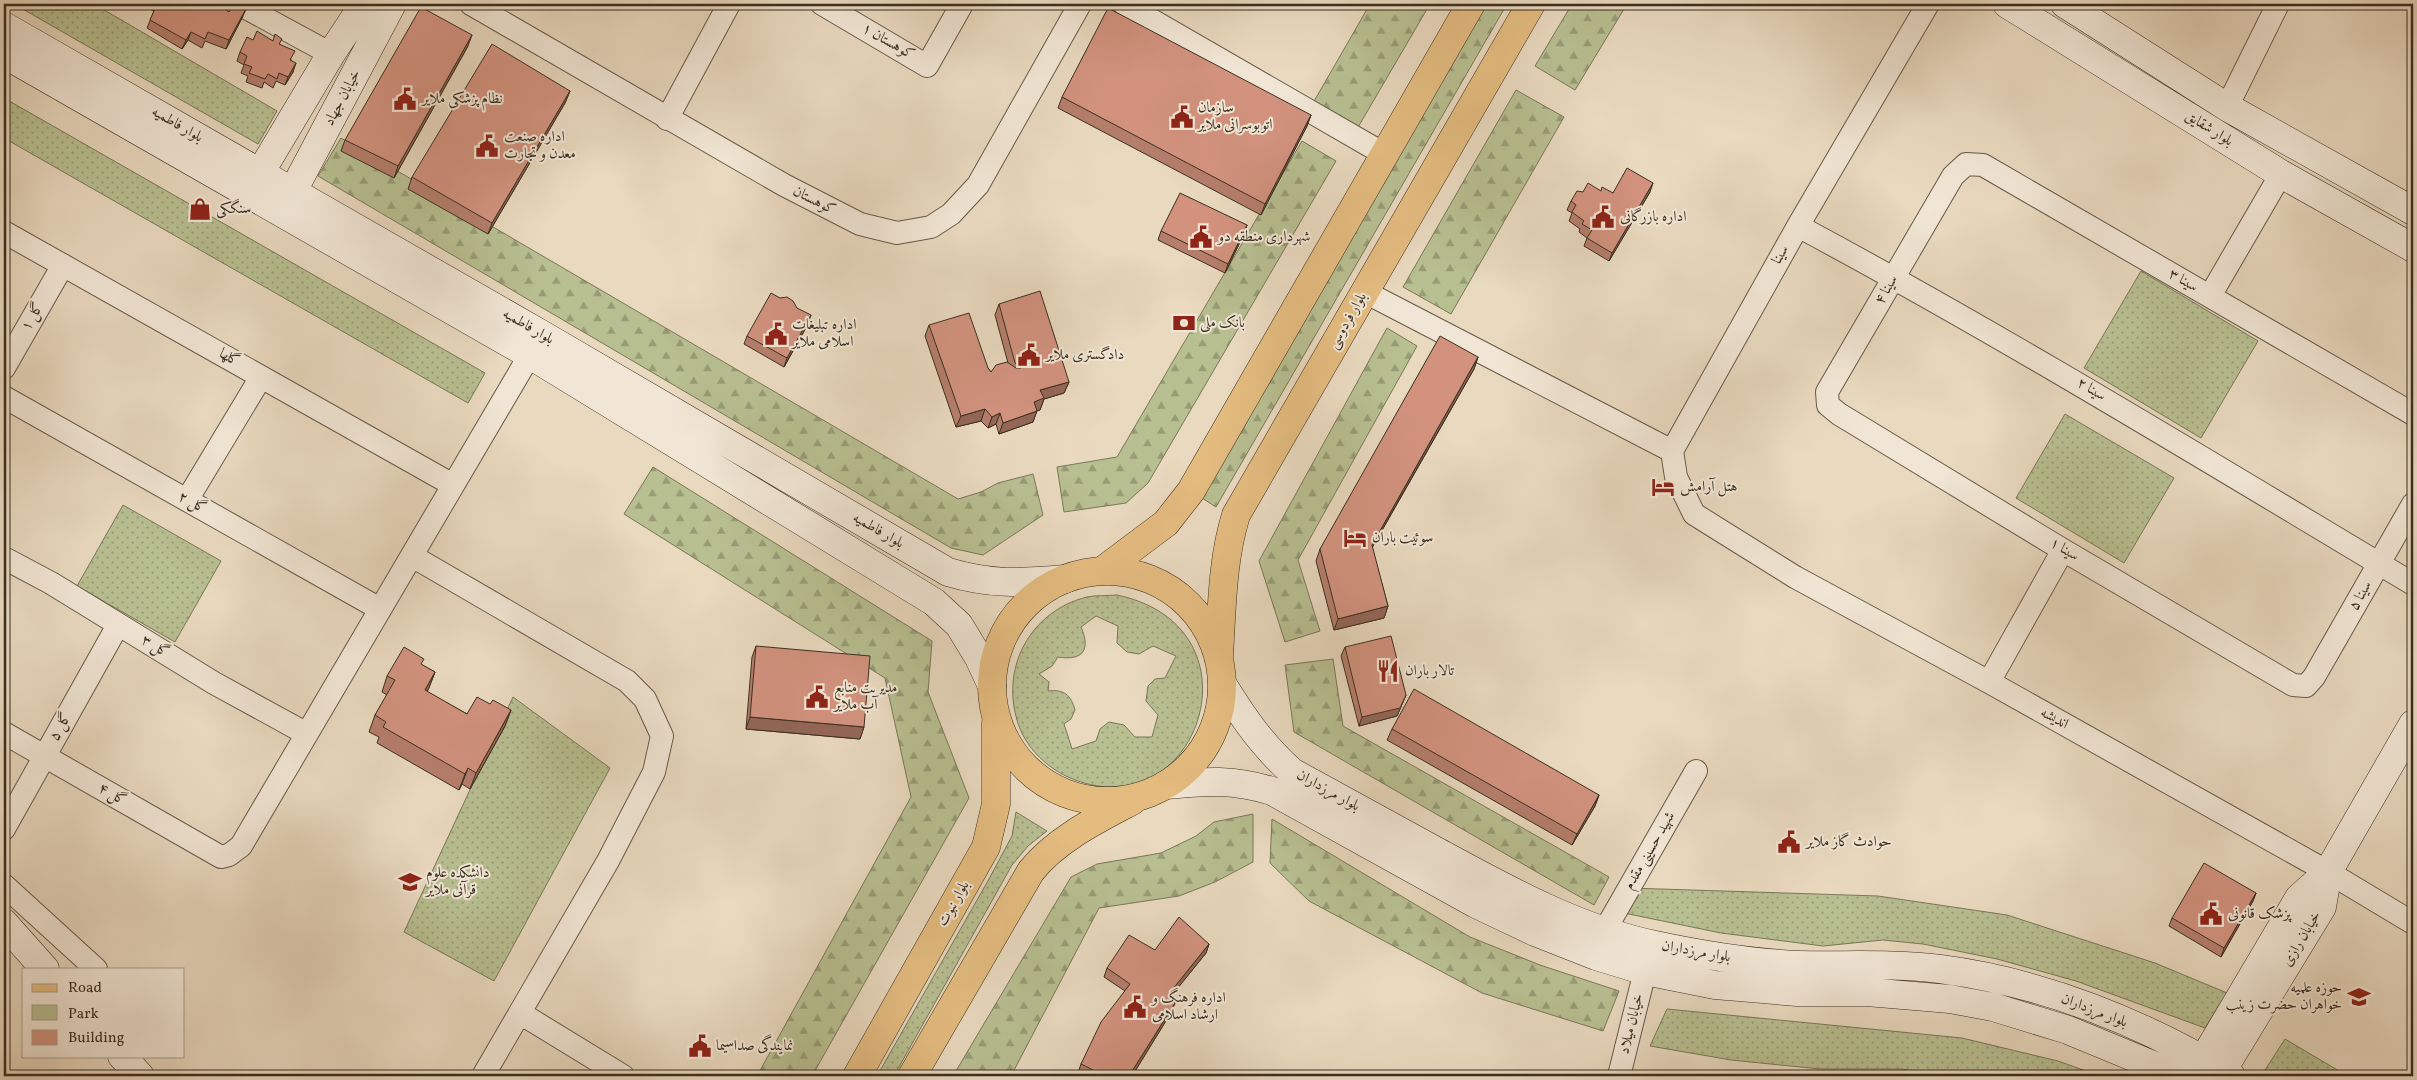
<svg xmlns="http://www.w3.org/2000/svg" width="2417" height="1080" font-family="Vollkorn,Amiri,serif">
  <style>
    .green { fill: url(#green-dots); stroke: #7a7759; fill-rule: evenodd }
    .forest { fill: url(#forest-firs); stroke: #7a7759 }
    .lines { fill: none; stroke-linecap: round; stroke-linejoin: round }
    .street-casing { stroke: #665a48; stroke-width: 24 }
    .secondary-casing { stroke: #3b2f21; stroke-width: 29 }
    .primary-casing { stroke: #3b2f21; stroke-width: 29 }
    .street { stroke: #f1e6d5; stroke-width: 22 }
    .secondary { stroke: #f1e6d5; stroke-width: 28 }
    .primary { stroke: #e4bc80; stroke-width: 28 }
    .wall { fill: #b57e6c; stroke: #3b2f21 }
    .shaded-wall { fill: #936658; stroke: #3b2f21 }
    .building { fill: #d2927e; stroke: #3b2f21 }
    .labels { text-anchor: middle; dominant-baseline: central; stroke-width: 4; stroke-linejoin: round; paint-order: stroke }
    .street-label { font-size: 15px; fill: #3b2f21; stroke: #f1e6d5 }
    .poi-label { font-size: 15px; fill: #3b2f21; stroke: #f1e6d5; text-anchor: start }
  </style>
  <defs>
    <pattern id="green-dots" width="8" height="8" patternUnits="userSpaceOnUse" patternTransform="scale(1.25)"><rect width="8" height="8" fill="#b8bf91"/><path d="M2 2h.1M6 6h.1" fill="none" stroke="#979c76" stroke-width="1.8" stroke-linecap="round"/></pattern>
    <pattern id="forest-firs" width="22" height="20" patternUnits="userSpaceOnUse" patternTransform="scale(1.25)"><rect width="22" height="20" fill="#b8bf91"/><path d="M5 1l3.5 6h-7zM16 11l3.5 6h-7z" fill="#979c76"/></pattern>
  </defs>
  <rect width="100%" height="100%" fill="#e9d9bf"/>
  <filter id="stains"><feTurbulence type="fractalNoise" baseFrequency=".004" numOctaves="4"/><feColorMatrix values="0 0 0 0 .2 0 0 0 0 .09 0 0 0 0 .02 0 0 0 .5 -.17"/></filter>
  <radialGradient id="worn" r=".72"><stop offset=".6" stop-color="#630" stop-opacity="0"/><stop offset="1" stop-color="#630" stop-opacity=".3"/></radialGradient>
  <!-- green -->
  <path class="green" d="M14,4H94L277,111L258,144Z
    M4,98L485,373L468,403L4,138Z
    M2141,271L2258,341L2201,438L2084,368Z
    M2065,414L2174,478L2124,563L2016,498Z
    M123,505L221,561L175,642L77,586Z
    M1117,595C1269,627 1197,835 1068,777C1044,766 1024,745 1017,720C1001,666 1031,611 1087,597C1096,595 1107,596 1117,595ZM1096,616L1118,626L1117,643L1127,652L1139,654L1153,646L1176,656L1165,678L1155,679L1148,686L1146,701L1158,715L1152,737H1135L1124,725L1109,722L1100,729L1096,741L1072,749L1064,724L1071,719L1075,710C1071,695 1064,689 1048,691L1049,682L1039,674L1052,666L1058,657C1083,661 1091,650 1081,627Z
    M513,697L610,768L494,981L404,932Z
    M1016,812L1047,831L1028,846L1012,865L894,1076H877L989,879L1012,836Z
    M1629,888L1878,896L2007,915L2155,963L2227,993L2205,1028L2076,981L1997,959L1923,944L1883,940L1823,946L1721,933L1619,912Z
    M1667,1009L1962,1038L2058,1061L2100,1076H1941L1902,1069H1820L1731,1060L1650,1046Z
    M2285,1039L2339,1071L2345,1076H2275L2265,1070Z"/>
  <!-- forest -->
  <path class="forest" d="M1370,4H1430L1357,129L1313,103Z
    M1486,4H1507L1216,507L1202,498Z
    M1572,4H1627L1575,90L1535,66Z
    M1516,90L1564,117L1451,314L1403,287Z
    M341,138L958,499L981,492L998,483L1033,474L1043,515L983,555L951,548L318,176Z
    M1302,141L1336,161L1148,483L1126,503L1064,512L1057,467L1117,457Z
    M1387,328L1417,346L1298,560L1320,631L1285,642L1259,561Z
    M653,467L932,641L928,692L969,798L812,1076H757L911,797L885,678L624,514Z
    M1333,659L1343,726L1609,877L1594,905L1294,732L1285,665Z
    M1253,814V862L1215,882L1179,896L1099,908L1011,1076H953L1071,877L1097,864L1161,853L1196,836L1214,822Z
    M1272,819L1470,937L1540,965L1619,991L1603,1031L1482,993L1309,901L1270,863Z"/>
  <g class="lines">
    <defs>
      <path id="street" d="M239,4L331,54
        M471,4L784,185L860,224L897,233L931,227L951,214L978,185L1080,4
        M822,4L927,66L962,4
        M1124,4L1384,154
        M1928,4L1798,226L1672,451L1676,477L1694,514L1795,577L1989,682L2328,872L2413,923
        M2227,107L2278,4
        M667,119L729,4
        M1798,226C2007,338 2209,462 2413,584
        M4,232L453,485
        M1365,292L1672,451
        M2210,296L2281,174
        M4,368L63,265
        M4,397L380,609
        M2413,414L1983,165L1966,164L1953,176L1827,392L1828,405L1839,414L2063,550L2293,685L2306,686L2314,677L2413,504
        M187,500L261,377
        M412,556L627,681L645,699L662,736L654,772L608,861L483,1076
        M4,558L51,583L214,683L307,734
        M1989,682L2063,550
        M4,733L221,857L229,855L241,846L538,341
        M4,829L118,625
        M4,885L96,969
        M1605,930L1696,771
        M520,1013L623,1076
        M1619,1076L1645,971"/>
      <path id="secondary" d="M2007,4L2281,174L2413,248
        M2065,4L2227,107L2413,211
        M4,26L541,334L948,572C992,585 1019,583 1065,579
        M4,54L530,355L934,602L959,625L979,658L992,686
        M251,188L331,54L364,4
        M284,208L392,4
        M1223,685C1244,719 1263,746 1292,772C1341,799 1389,825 1438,852C1506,889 1578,929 1655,945C1702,955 1751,963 1799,965C1846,966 1894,963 1940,969C2042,982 2144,1023 2231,1076
        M1166,785C1206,781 1233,779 1272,791L1476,904L1535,932L1596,956L1645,971L1715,985L1797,992H1867L1950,999L1993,1007L2068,1030L2179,1076
        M4,923L45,969
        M122,1056L140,1076
        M2202,1076L2203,1060L2299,898L2328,872L2413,724
        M2215,1076L2222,1071L2322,907L2328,872"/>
      <path id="primary" d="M1102,571L1166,523L1191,491L1471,4
        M992 686a115 115 0 1 1 230 0a115 115 0 1 1-230 0Z
        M1219,656C1222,608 1222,560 1236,515L1531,4
        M857,1076L986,847L996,804V723
        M912,1076L1031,871C1057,839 1096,820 1132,801"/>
    </defs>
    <!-- street casing -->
    <use href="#street" class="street-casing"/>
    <!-- secondary casing -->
    <use href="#secondary" class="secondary-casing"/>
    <!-- primary casing -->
    <use href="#primary" class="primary-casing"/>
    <!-- street -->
    <use href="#street" class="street"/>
    <!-- secondary -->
    <use href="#secondary" class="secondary"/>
    <!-- primary -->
    <use href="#primary" class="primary"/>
  </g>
  <!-- wall -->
  <path class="wall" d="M137,4H217L229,12L243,16L226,49L205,41L202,48L188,40L182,49L147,28L154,11Z
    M253,40L273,41L280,44L292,61L293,72L285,85L276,81L273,88L264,82L262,88L246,82L248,76L241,73L244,65L237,61L240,52Z
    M468,46L394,178L341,151L345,140Z
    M570,91L565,103L488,234L408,189L412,177Z
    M1062,97L1311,115L1307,126L1261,215L1058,108Z
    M1601,191L1613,193L1650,192L1609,261L1584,246L1587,238L1579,232L1580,229L1569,221L1572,213L1567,210L1571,201L1583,192Z
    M1247,225L1244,234L1225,273L1158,240L1161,231Z
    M999,304L1069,382L1064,393L1044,399L1040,410H1037L1033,422L999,434L996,424L988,428L981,421L956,427L925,336L929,325L988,368L991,372L1008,363L995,315Z
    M797,308L808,324L784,367L744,344L747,336Z
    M1478,357L1474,369L1372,548L1388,606L1384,618L1334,630L1316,561L1320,549Z
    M756,646L864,727L860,739L746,729L752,657Z
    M1345,647L1406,695L1397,716L1359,726L1341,656Z
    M422,665L435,672L427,692L467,714L490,704L511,710L505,726L470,789L462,784L459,790L377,743L379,737L369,732L375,715L387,695L382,692L387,676Z
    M1392,729L1599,795L1595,806L1572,845L1387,740Z
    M2256,893L2253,901L2221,957L2169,926L2172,918Z
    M1209,944L1206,953L1170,997L1172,1011L1132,1076H1085L1078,1073L1081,1064L1125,991L1104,977L1107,968L1155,950Z"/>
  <!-- shaded-wall -->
  <path class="shaded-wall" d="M247,7L243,16L226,49L229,40Z
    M191,32L188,40L182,49L186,40Z
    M472,35L468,46L394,178L398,166Z
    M296,63L293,72L285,85L288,77Z
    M570,91L565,103L488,234L492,223Z
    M1311,115L1307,126L1261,215L1265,204Z
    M1653,183L1650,192L1609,261L1612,253Z
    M1247,225L1244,234L1225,273L1228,264Z
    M811,315L808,324L784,367L787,358Z
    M1478,357L1474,369L1367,556L1372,545Z
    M1069,382L1064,393L1044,399L1040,410L1030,413L1034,402L1040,390Z
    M985,409L981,421L956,427L961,416Z
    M1037,411L1033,422L999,434L1003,423Z
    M1000,413L996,424L988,428L992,417Z
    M1388,606L1384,618L1334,630L1338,619Z
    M435,672L429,688L419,706L425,690Z
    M1406,695L1397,716L1359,726L1362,717Z
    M511,710L505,726L470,789L476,773Z
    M750,717L864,727L860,739L746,729Z
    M468,768L462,784L459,790L465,774Z
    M1599,795L1595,806L1572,845L1577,834Z
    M2256,893L2253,901L2221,957L2224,948Z
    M1209,944L1206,953L1165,1004L1168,995Z
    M1175,1003L1172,1011L1132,1076H1129Z"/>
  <!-- building -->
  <path class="building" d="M157,4H217L229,12L233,4H240L247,7L229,40L208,32L205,39L191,32L186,40L150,20Z
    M421,7L472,35L398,166L345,140Z
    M1108,8L1311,115L1265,204L1062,97Z
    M257,31L273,41L275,34L282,39L279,44L295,51L290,60L296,63L288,77L279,73L277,79L268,74L265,79L249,73L252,67L244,64L247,56L240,52L247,37L253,40Z
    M492,44L570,91L492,223L412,177Z
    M1627,168L1653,183L1612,253L1587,238L1592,230L1582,224L1584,221L1572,212L1576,205L1571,201L1577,191L1583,192L1588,183L1601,191L1602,187L1613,193Z
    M1180,193L1247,225L1228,264L1161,231Z
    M1040,291L1069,382L1040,390L1044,398L1034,402L1037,411L1003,423L1000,413L992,417L985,409L961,416L929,325L969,313L988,368L991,372L996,365L1007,362L1016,368H1021L1015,363L999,304Z
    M771,293L780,298L787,297L793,301L797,308L811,315L787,358L747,336Z
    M1440,336L1478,357L1372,545L1388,606L1338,619L1320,549Z
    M1391,636L1406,695L1400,708L1362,717L1345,647Z
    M756,646L870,656L864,727L750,717Z
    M404,647L424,659L421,664L435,672L425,690L467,714L477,697L490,704L493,700L511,710L476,773L468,768L465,774L383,727L386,722L375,715L395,680L387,676Z
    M1414,689L1599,795L1577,834L1392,729Z
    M2204,863L2256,893L2224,948L2172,918Z
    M1179,917L1209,944L1168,995L1175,1003L1129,1076H1105L1081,1064L1101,1022L1130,984L1107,968L1129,935L1155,950Z"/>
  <!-- icons -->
  <defs>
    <symbol id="civic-bare" viewBox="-9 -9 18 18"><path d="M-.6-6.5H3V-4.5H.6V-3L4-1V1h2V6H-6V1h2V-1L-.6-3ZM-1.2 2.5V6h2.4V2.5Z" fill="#8f2418" stroke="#f1e6d5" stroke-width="2.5" paint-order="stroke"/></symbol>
    <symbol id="shop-bare" viewBox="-9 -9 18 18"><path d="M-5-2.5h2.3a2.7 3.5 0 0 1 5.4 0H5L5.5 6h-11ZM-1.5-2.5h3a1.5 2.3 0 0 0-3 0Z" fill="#8f2418" stroke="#f1e6d5" stroke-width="2.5" paint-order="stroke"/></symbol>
    <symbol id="bank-bare" viewBox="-9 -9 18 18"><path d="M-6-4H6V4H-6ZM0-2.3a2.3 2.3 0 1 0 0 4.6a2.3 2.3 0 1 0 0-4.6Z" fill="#8f2418" stroke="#f1e6d5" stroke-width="2.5" paint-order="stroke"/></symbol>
    <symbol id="hotel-bare" viewBox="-9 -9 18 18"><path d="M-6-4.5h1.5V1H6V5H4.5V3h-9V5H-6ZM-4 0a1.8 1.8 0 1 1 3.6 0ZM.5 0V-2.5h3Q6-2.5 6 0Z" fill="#8f2418" stroke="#f1e6d5" stroke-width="2.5" paint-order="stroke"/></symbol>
    <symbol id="restaurant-bare" viewBox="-9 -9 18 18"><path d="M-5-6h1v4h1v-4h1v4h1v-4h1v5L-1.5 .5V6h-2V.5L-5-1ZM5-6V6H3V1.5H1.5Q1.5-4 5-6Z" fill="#8f2418" stroke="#f1e6d5" stroke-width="2.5" paint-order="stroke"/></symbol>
    <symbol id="university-bare" viewBox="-9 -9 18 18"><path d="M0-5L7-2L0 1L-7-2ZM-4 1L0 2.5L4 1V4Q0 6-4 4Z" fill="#8f2418" stroke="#f1e6d5" stroke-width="2.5" paint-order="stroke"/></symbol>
    <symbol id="school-bare" viewBox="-9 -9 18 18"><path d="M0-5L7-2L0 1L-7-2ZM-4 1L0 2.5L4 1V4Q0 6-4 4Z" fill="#8f2418" stroke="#f1e6d5" stroke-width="2.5" paint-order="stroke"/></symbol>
  </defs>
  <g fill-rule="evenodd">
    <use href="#civic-bare" x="389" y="83" width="32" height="32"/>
    <use href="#civic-bare" x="1166" y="101" width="32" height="32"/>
    <use href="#civic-bare" x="471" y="130" width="32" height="32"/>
    <use href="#shop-bare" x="184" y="193" width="32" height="32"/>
    <use href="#civic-bare" x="1587" y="201" width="32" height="32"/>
    <use href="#civic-bare" x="1185" y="221" width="32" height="32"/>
    <use href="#bank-bare" x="1168" y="307" width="32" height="32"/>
    <use href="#civic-bare" x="760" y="318" width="32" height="32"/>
    <use href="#civic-bare" x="1013" y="339" width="32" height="32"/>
    <use href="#hotel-bare" x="1647" y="471" width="32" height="32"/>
    <use href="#hotel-bare" x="1339" y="522" width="32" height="32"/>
    <use href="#restaurant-bare" x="1372" y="655" width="32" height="32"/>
    <use href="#civic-bare" x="801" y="681" width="32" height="32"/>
    <use href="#civic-bare" x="1773" y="826" width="32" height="32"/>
    <use href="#university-bare" x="394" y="866" width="32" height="32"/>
    <use href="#civic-bare" x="2195" y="898" width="32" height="32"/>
    <use href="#school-bare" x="2343" y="981" width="32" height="32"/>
    <use href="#civic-bare" x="1119" y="991" width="32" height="32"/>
    <use href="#civic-bare" x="684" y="1030" width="32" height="32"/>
  </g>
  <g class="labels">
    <!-- street labels -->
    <g class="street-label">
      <text transform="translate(888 42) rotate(30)">کوهستان ۱</text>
      <text transform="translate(343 98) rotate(-62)">خیابان جهاد</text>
      <text transform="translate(177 125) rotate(30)">بلوار فاطمیه</text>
      <text transform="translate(2209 129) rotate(32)">بلوار شقایق</text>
      <text transform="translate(814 201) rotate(27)">کوهستان</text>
      <text transform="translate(1781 255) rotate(-60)">سینا</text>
      <text transform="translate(2183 281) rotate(30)">سینا ۳</text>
      <text transform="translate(1887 290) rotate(-60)">سینا ۴</text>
      <text transform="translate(33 317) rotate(-60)">گل ۱</text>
      <text transform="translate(1348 321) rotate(-60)">بلوار فردوسی</text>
      <text transform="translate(528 327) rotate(30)">بلوار فاطمیه</text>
      <text transform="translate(229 358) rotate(29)">گلها</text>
      <text transform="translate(2091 390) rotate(31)">سینا ۲</text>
      <text transform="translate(192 503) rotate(29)">گل ۲</text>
      <text transform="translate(878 531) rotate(30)">بلوار فاطمیه</text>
      <text transform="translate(2064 550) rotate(31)">سینا ۱</text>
      <text transform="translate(2361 596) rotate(-61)">سینا ۵</text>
      <text transform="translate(155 647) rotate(31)">گل ۳</text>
      <text transform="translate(2054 719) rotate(29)">اندیشه</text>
      <text transform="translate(61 727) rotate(-61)">گل ۵</text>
      <text transform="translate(1328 791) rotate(29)">بلوار مرزداران</text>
      <text transform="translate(112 795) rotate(30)">گل ۴</text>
      <text transform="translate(1650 851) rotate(-60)">شهید حسینی مقدم</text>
      <text transform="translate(954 904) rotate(-61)">بلوار نبوت</text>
      <text transform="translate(2302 939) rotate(-59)">خیابان رازی</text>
      <text transform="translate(1696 952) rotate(10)">بلوار مرزداران</text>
      <text transform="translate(2094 1011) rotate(21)">بلوار مرزداران</text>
      <text transform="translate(1632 1024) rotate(-76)">خیابان میلاد</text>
    </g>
    <!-- poi labels -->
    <g class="poi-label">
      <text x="422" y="99">نظام پزشکی ملایر</text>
      <text x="1198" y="108">سازمان<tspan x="1198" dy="17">اتوبوسرانی ملایر</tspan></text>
      <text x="504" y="137">اداره صنعت<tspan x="504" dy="17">معدن و تجارت</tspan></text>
      <text x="216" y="209">سنگکی</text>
      <text x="1620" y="217">اداره بازرگانی</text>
      <text x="1218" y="237">شهرداری منطقه دو</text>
      <text x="1200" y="323">بانک ملی</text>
      <text x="792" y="325">اداره تبلیغات<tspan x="792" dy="17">اسلامی ملایر</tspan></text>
      <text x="1046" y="355">دادگستری ملایر</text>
      <text x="1680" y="487">هتل آرامش</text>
      <text x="1372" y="538">سوئیت باران</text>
      <text x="1405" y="671">تالار باران</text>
      <text x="834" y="688">مدیریت منابع<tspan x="834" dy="17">آب ملایر</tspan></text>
      <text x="1806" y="842">حوادث گاز ملایر</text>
      <text x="426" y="873">دانشکده علوم<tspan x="426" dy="17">قرآنی ملایر</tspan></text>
      <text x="2228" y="914">پزشک قانونی</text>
      <text x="2342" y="988" text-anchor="end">حوزه علمیه<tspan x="2342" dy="17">خواهران حضرت زینب</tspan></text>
      <text x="1152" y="998">اداره فرهنگ و<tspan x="1152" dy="17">ارشاد اسلامی</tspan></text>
      <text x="716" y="1046">نمایندگی صداسیما</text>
    </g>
  </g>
  <!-- margin -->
  <rect width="2417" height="1080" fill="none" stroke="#e9d9bf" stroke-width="20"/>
  <rect x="5" y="5" width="2407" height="1070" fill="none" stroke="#3b2f21" stroke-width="2.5"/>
  <rect x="10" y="10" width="2397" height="1060" fill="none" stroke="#3b2f21"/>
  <!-- legend -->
  <rect x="22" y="968" width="162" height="90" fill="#f1e6d5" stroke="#a89d8d"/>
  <rect x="32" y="984" width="25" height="8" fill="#e4bc80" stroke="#a89d8d"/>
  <text x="68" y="992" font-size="15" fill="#3b2f21">Road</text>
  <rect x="32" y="1005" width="25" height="15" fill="#b8bf91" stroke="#a89d8d"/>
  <text x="68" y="1018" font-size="15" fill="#3b2f21">Park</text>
  <rect x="32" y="1030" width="25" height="15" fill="#d2927e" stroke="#a89d8d"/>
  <text x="68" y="1042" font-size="15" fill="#3b2f21">Building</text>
  <rect width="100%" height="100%" filter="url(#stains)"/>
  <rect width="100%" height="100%" fill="url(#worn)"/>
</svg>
